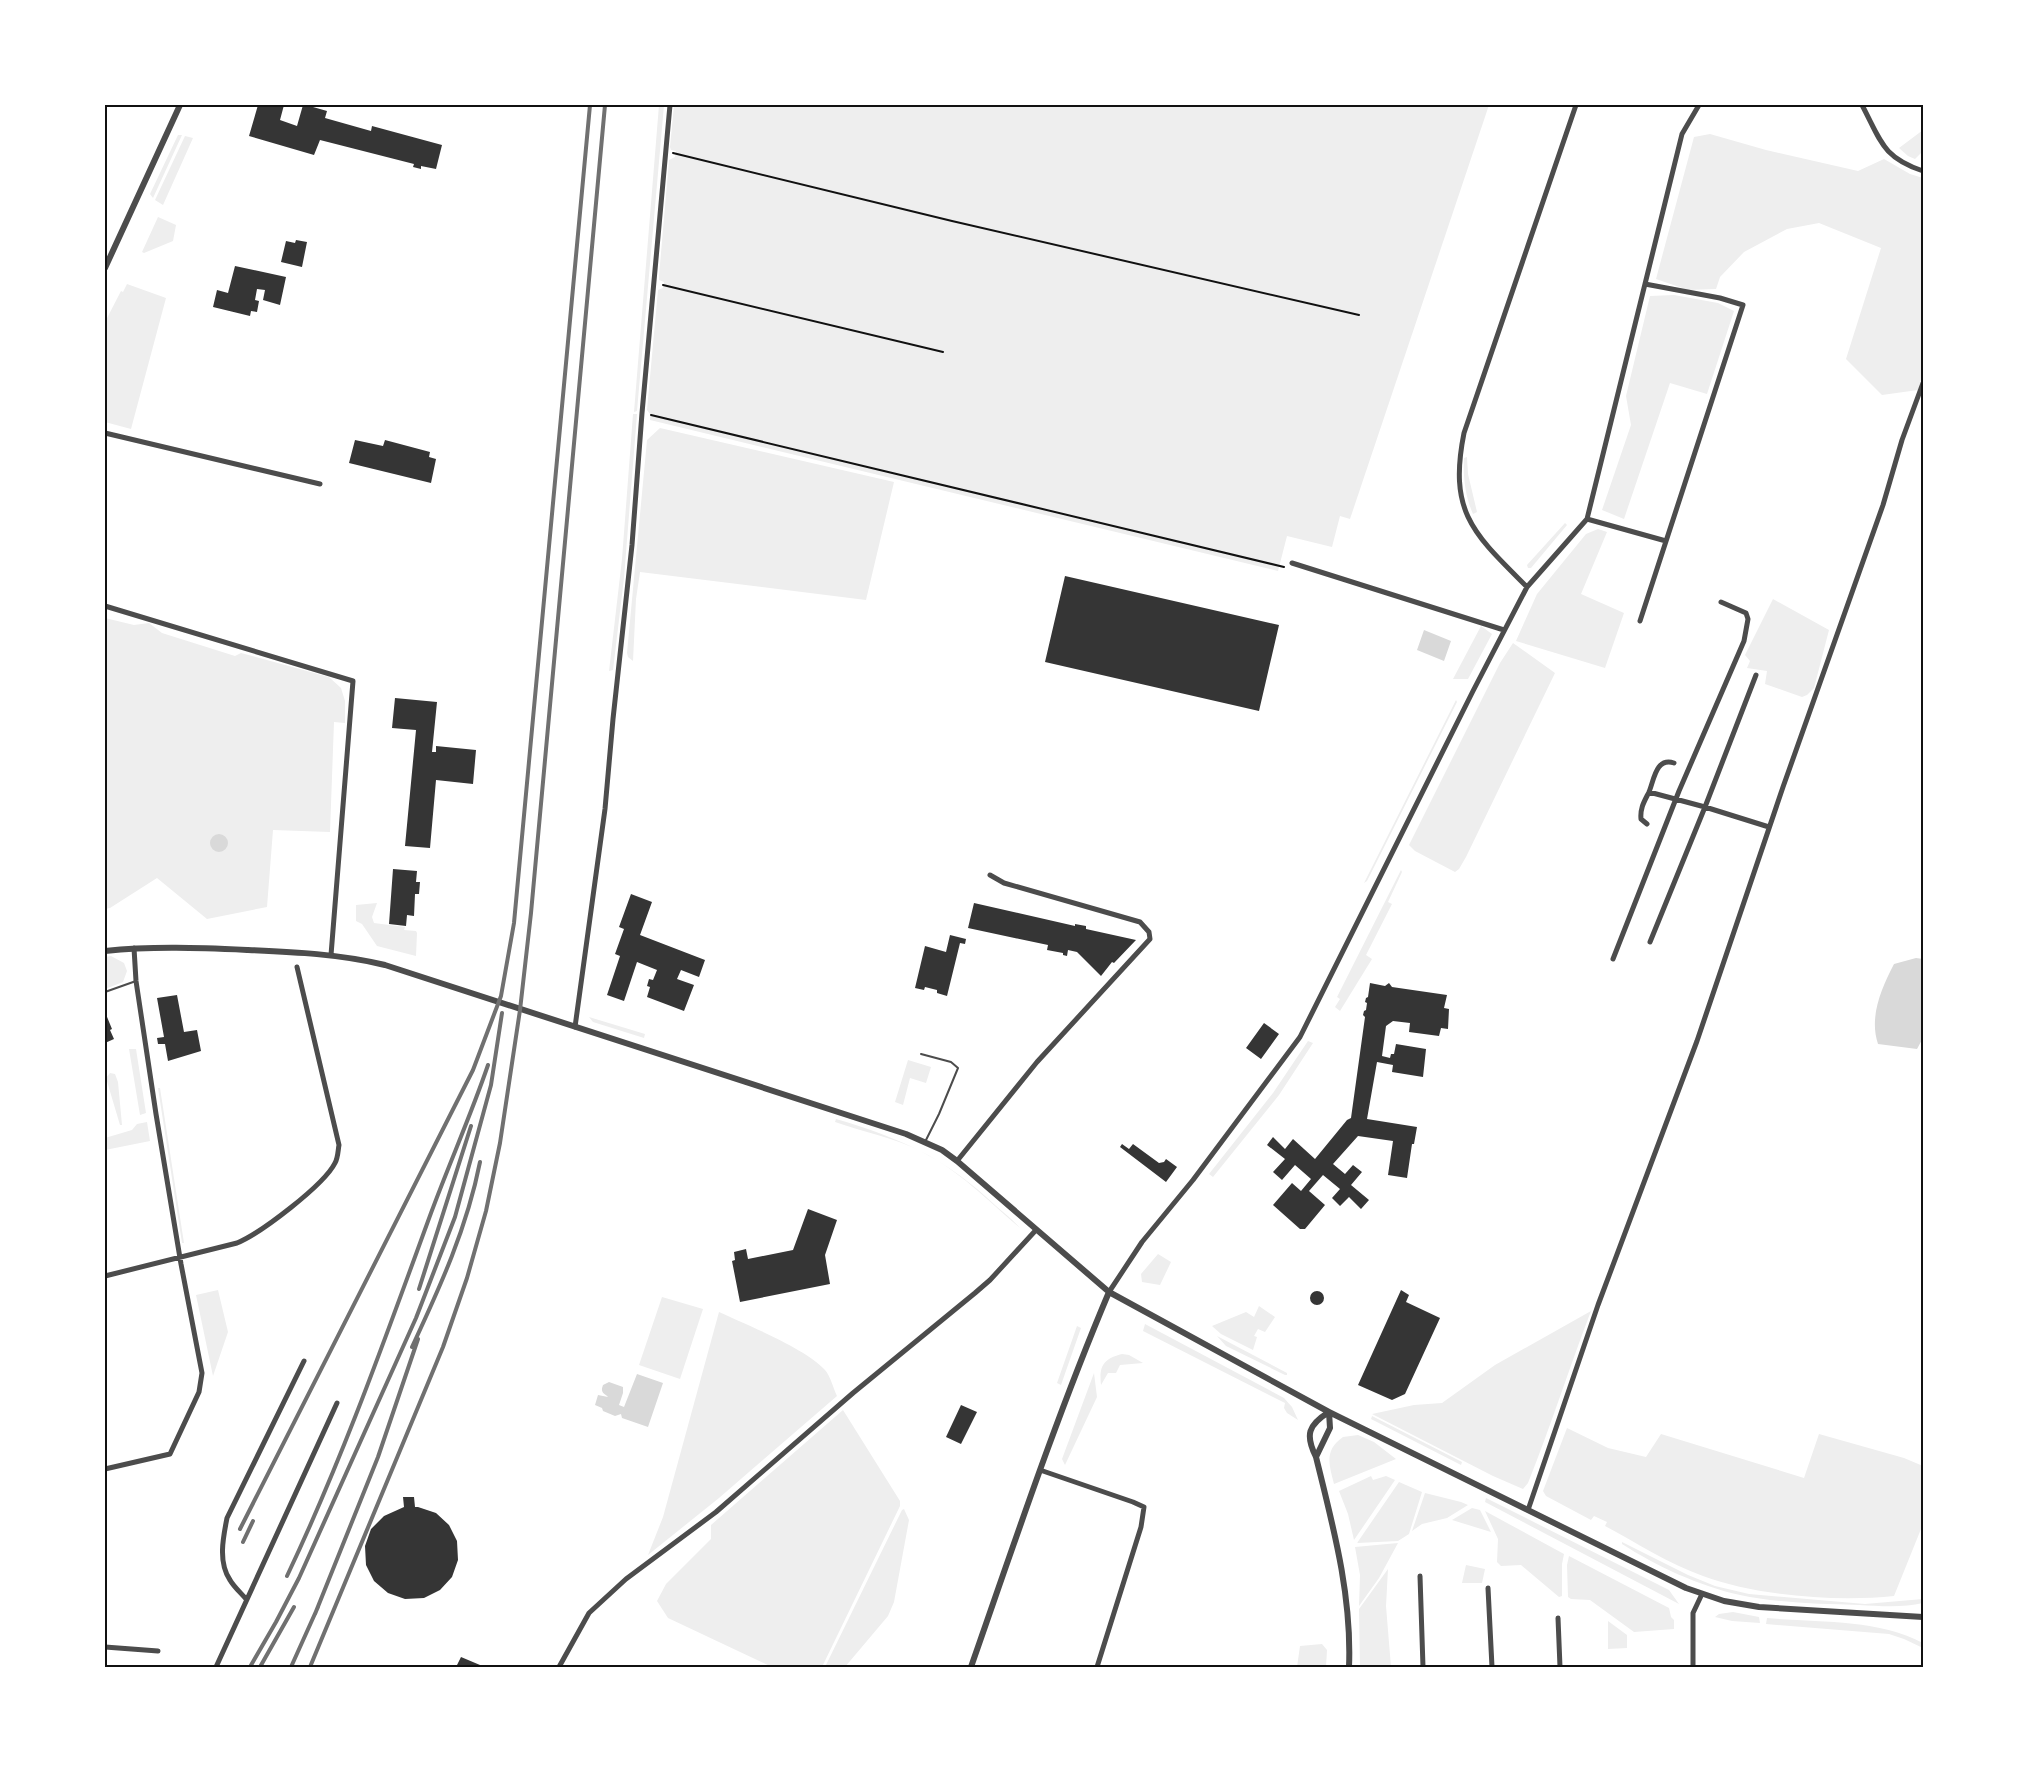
<svg xmlns="http://www.w3.org/2000/svg" width="2028" height="1772" font-family="'Public Sans',sans-serif">
  <style>
    .green { fill: #eee }
    .water { fill: #d9d9d9 }
    .building { fill: #353535 }
    .lines { fill: none; stroke-linecap: round; stroke-linejoin: round }
    .path { stroke: #111; stroke-width: 2 }
    .service { stroke: #4c4c4c; stroke-width: 2 }
    .minor { stroke: #4c4c4c; stroke-width: 5 }
    .tertiary { stroke: #4c4c4c; stroke-width: 6 }
    .rail { stroke: #707070; stroke-width: 4 }
    .neatline { fill: none; stroke: #111; stroke-width: 2 }
  </style>
  <rect width="100%" height="100%" fill="#fff"/>
  <!-- green -->
  <path class="green" d="M659,105H664L637,411L634,412Z
    M674,105H1489L1350,519L1340,516L1332,547L1287,536L1278,571L650,420V414L647,410L658,290L663,288L664,282L659,280V276L669,160L675,157L676,151L671,150L670,147Z
    M1923,130V151L1915,159L1908,156L1899,148Z
    M1710,134L1766,150L1858,171L1884,159L1910,174L1923,178V376L1918,390L1882,395L1846,359L1881,248L1819,223L1787,229L1744,252L1720,277L1716,289L1688,290L1656,279L1694,137Z
    M178,135H182L153,198L150,194Z
    M185,136L193,138L163,205L155,200Z
    M158,217L176,225L173,241L144,253L142,252Z
    M127,284L166,298L131,429L105,422V322L121,291L123,292Z
    M1674,295L1718,303L1734,311L1707,394L1670,383L1624,519L1602,510L1631,425L1626,396L1650,296Z
    M633,414H637L624,578L613,670L609,671L622,559Z
    M660,428L894,482L866,600L640,572L636,599L633,661L628,657L627,653L647,440Z
    M1467,457L1468,474L1477,512L1473,514C1465,496 1463,477 1464,458Z
    M1565,523L1567,525L1531,568H1528L1527,565Z
    M1598,529L1607,532L1581,594L1624,613L1605,668L1516,641L1537,594L1586,534Z
    M1773,599L1829,630L1814,688L1807,695L1802,697L1765,684L1767,671L1747,668L1750,661L1745,655Z
    M105,618L134,625L149,623L162,633L235,656L241,653L329,677L341,688L345,701V723L334,722L330,832L273,830L267,907L207,919L157,878L110,908L105,909Z
    M1481,626L1492,634L1468,679H1453Z
    M1513,643L1555,673L1466,857L1459,869L1455,872L1415,851L1409,845L1500,663Z
    M1456,700L1457,702L1367,881L1364,883Z
    M1401,870L1402,872L1388,902L1392,904L1366,955L1372,959L1340,1011L1335,1007L1340,999L1337,997Z
    M377,903L372,917L374,923L405,927L404,930L416,931L417,933L416,956L377,946L362,924L356,921V905Z
    M111,956L124,963L127,971L123,982L105,989V957Z
    M589,1017L645,1034L644,1038L593,1022Z
    M1308,1041L1313,1043L1279,1095L1213,1177L1209,1174L1273,1093Z
    M129,1049H136L146,1113L140,1115Z
    M908,1060L931,1067L926,1083L910,1078L903,1105L895,1102Z
    M110,1073L115,1074L118,1082L122,1125H120L106,1078Z
    M158,1088H160L184,1243H182Z
    M836,1119C901,1138 947,1159 996,1206C1004,1213 1013,1220 1020,1228C988,1201 960,1171 922,1152C896,1138 863,1132 835,1122Z
    M147,1122L150,1141L105,1150V1138L132,1130L137,1124Z
    M1158,1254L1171,1262L1160,1285L1142,1282L1141,1274Z
    M218,1290L228,1332L213,1376L196,1295Z
    M662,1297L703,1309L680,1379L639,1365Z
    M1259,1306L1275,1317L1265,1332L1258,1329L1254,1336L1257,1337L1253,1350L1221,1334L1212,1326L1246,1312L1254,1317Z
    M1591,1311C1569,1368 1551,1426 1528,1483L1523,1489L1493,1476L1372,1414L1414,1405L1442,1403L1495,1365Z
    M719,1312C747,1325 805,1348 825,1370C831,1377 833,1388 837,1396L719,1498L648,1555L663,1517Z
    M1145,1324L1284,1398L1292,1407L1298,1420L1287,1413L1284,1408L1285,1403L1143,1331Z
    M1077,1326L1081,1328L1061,1385L1057,1383Z
    M1217,1336L1287,1373V1375H1285L1226,1346Z
    M1122,1354L1129,1355L1143,1363L1120,1365L1116,1373H1108L1101,1385C1099,1366 1103,1359 1122,1354Z
    M1094,1373L1097,1397L1065,1465L1062,1459Z
    M843,1410L900,1501V1506L822,1667H772L668,1618L657,1601L666,1584L711,1539V1525Z
    M1372,1416L1462,1462L1461,1465L1371,1419Z
    M1567,1428L1608,1448L1646,1457L1661,1434L1804,1478L1819,1434L1904,1458L1923,1466V1524L1894,1596C1837,1602 1757,1596 1703,1576C1669,1564 1637,1543 1605,1526L1607,1522L1594,1516L1591,1520L1546,1496L1543,1491Z
    M1358,1435L1374,1442L1396,1459L1334,1484C1329,1465 1324,1450 1343,1437Z
    M1371,1476L1373,1480L1386,1476L1395,1480L1354,1540L1348,1514L1339,1491Z
    M1399,1482L1422,1492L1409,1534L1398,1541L1357,1543Z
    M1425,1493L1461,1502L1468,1505L1447,1518L1422,1524L1412,1531Z
    M1486,1498L1669,1590L1679,1604L1485,1502Z
    M1472,1508L1480,1510L1491,1532L1452,1520Z
    M904,1509L909,1520L894,1602L888,1616L845,1667H825L902,1510Z
    M1485,1511L1564,1554L1562,1564V1596L1559,1597L1521,1565L1501,1566L1497,1562L1498,1539Z
    M1622,1542L1688,1575L1715,1586L1749,1594L1865,1604L1923,1599V1603C1903,1608 1879,1606 1859,1605C1819,1604 1778,1603 1740,1595C1699,1586 1656,1566 1622,1544Z
    M1398,1543L1379,1578L1359,1606L1360,1575L1355,1547Z
    M1569,1556L1669,1608L1671,1617L1674,1620V1629L1634,1632L1590,1600L1571,1599L1568,1597L1567,1565Z
    M1466,1565L1485,1569L1482,1583H1462Z
    M1388,1569L1386,1606L1391,1667H1360L1359,1609Z
    M1733,1612L1759,1617L1760,1623L1732,1621L1715,1617L1719,1614Z
    M1767,1618C1819,1623 1876,1618 1923,1643V1648L1904,1639L1889,1634L1766,1624Z
    M1608,1621L1627,1635V1648L1608,1649Z
    M1322,1644L1327,1650L1326,1667H1297L1300,1646Z"/>
  <!-- water -->
  <path class="water" d="M1424,630L1451,641L1444,661L1417,650Z
    M210 843a9 9 0 1 1 18 0a9 9 0 1 1-18 0Z
    M1916,958L1923,959V1038L1917,1049L1878,1044C1869,1017 1881,989 1894,964Z
    M637,1374L663,1383L648,1427L622,1418L621,1414L615,1416L603,1411L602,1408L595,1405L598,1395L608,1397C604,1393 600,1393 603,1385L609,1382L623,1387V1393L619,1405L624,1407Z"/>
  <!-- building -->
  <path class="building" d="M258,105H284L280,120L297,126L303,105H306L327,111L325,118L371,131L372,126L442,145L436,169L421,166V169L413,167L414,164L320,140L314,155L249,136Z
    M296,240L307,242L302,267L281,262L286,241L295,243Z
    M235,266L286,277L280,305L263,300L265,290L257,289L255,300L259,301L257,312L251,311L250,316L213,307L217,290L228,293Z
    M355,440L383,446L385,440L430,452L429,457L436,459L431,483L349,463Z
    M1065,576L1279,625L1259,711L1045,662Z
    M395,698L437,702L432,752H436V746L476,750L473,784L436,780L430,848L405,846L416,730L392,728Z
    M393,869L417,871L416,882H420L419,894H415L414,916L407,915L406,926L389,924Z
    M631,894L652,902L640,935L705,960L699,977L681,970L677,979L694,985L684,1011L647,997L650,987L647,986L649,979L653,980L657,970L637,962L624,1001L607,995L620,956L615,954L624,929L619,927Z
    M974,903L1075,926V924L1086,926V929L1136,940L1114,963L1112,962L1101,976L1077,952L1068,950L1067,956L1063,955V953L1047,950L1048,945L968,928Z
    M950,935L966,939L965,944L960,943L947,996L937,993V990L925,987L924,990L915,988L925,946L946,952Z
    M1370,983L1385,986L1389,983L1392,987L1447,995L1444,1008L1449,1009L1448,1029L1441,1028L1439,1036L1409,1032L1410,1023L1393,1021L1386,1026L1382,1056L1390,1058L1391,1054H1394L1396,1044L1426,1049L1423,1077L1392,1072L1393,1065L1377,1062L1367,1119L1417,1127L1414,1144H1412L1407,1178L1388,1175L1393,1141L1358,1136L1333,1164L1345,1174L1353,1165L1362,1172L1351,1185L1369,1200L1361,1209L1349,1197L1340,1206L1332,1198L1340,1189L1323,1175L1309,1191L1325,1205L1305,1229H1300L1273,1205L1292,1183L1301,1191L1311,1179L1295,1165L1282,1180L1273,1172L1285,1159L1267,1145L1273,1137L1285,1149L1293,1139L1315,1159L1347,1120L1351,1118L1365,1017L1363,1015L1364,1011L1366,1010L1367,1003L1365,1002L1366,998L1368,997Z
    M177,995L184,1032L197,1030L201,1051L168,1061L165,1044H158L157,1038L164,1037L157,998Z
    M105,1012L112,1029L110,1030L114,1039L105,1043Z
    M1264,1023L1279,1034L1261,1059L1246,1048Z
    M1122,1144L1129,1149L1133,1144L1159,1163L1164,1162L1166,1159L1177,1167L1166,1182L1120,1147Z
    M808,1209L837,1220L825,1255L830,1284L740,1302L732,1261L735,1260L734,1252L746,1249L748,1259L793,1250Z
    M1401,1290L1409,1295L1406,1302L1440,1318L1405,1394L1392,1400L1358,1385Z
    M1310 1298a7 7 0 1 1 14 0a7 7 0 1 1-14 0Z
    M961,1405L977,1412L961,1444L946,1437Z
    M403,1497H414L415,1507H418L436,1513L449,1525L457,1541L458,1560L452,1577L440,1590L424,1598L405,1599L388,1593L374,1581L366,1565L365,1546L371,1529L384,1516L404,1507Z
    M461,1657L480,1665L479,1667H456Z"/>
  <g class="lines">
    <!-- path -->
    <path class="path" d="M673,153L952,221L1359,315
      M663,285L943,352
      M651,415L1284,567"/>
    <!-- service -->
    <path class="service" d="M105,992L136,981
      M921,1054L951,1062L958,1068L939,1114L925,1142"/>
    <!-- minor -->
    <path class="minor" d="M1862,105C1881,141 1882,157 1923,171
      M105,433L320,484
      M1587,519L1666,541
      M1292,563L1504,630
      M1527,587C1474,534 1448,513 1464,433L1576,105
      M105,606L353,681L331,955
      M1640,621L1743,305L1720,298L1645,284
      M1649,792L1705,807L1756,675
      M1647,824L1641,819C1640,808 1644,802 1649,792C1654,780 1656,757 1674,763
      M1650,942L1705,807L1769,827
      M1613,959L1679,791L1744,641L1748,619L1746,613L1721,602
      M575,1027L605,809L613,719L632,545L642,413L670,105
      M957,1161L1037,1062L1150,939L1149,932L1140,922L1004,883L990,875
      M105,1276L237,1243C261,1233 324,1185 335,1163C338,1158 338,1150 339,1145L297,967
      M1109,1292L1142,1242L1193,1180L1300,1037L1473,691L1527,587L1587,519L1682,134L1699,105
      M105,1469L170,1454L199,1392L202,1373L181,1264L156,1114L136,981L134,948
      M1040,1470L1133,1502L1144,1507L1141,1527L1097,1667
      M1528,1510L1598,1305L1697,1041L1783,787L1883,505L1902,440L1923,383
      M1420,1576L1423,1667
      M1488,1588L1492,1667
      M246,1599C241,1593 234,1587 230,1580C218,1562 223,1538 227,1518L304,1361
      M1558,1618L1560,1667
      M105,1647L158,1651
      M216,1667L337,1403
      M559,1667L589,1613L626,1579L716,1512L853,1393L975,1293L990,1280L1036,1230
      M1693,1667V1613L1702,1594"/>
    <!-- tertiary -->
    <path class="tertiary" d="M105,268L180,105
      M105,951C153,946 200,948 248,950C294,952 340,954 385,965L906,1134L942,1150L957,1161L1109,1292L1329,1412L1686,1588L1724,1601L1759,1607L1923,1617
      M1329,1412C1308,1425 1305,1435 1316,1457C1333,1526 1352,1595 1349,1667
      M1316,1457L1330,1428L1329,1412
      M971,1667C1015,1541 1057,1415 1109,1292"/>
    <!-- rail -->
    <path class="rail" d="M419,1289L471,1126
      M412,1347C440,1287 467,1228 480,1162
      M240,1529L473,1070L501,996L514,923L590,105
      M243,1542L253,1521
      M287,1576C343,1458 386,1336 431,1213C449,1164 471,1115 488,1065
      M315,1614L378,1457L418,1339
      M250,1667L276,1622L299,1578L416,1318L455,1217L491,1085L502,1013
      M260,1667L294,1607
      M291,1667L318,1607
      M310,1667L443,1347L467,1278L486,1211L500,1143L520,1010L531,913L605,105"/>
  </g>
  <!-- border -->
  <rect width="2028" height="1772" fill="none" stroke="#ffffff" stroke-width="213"/>
  <rect x="106" y="106" width="1816" height="1560" class="neatline"/>
</svg>
